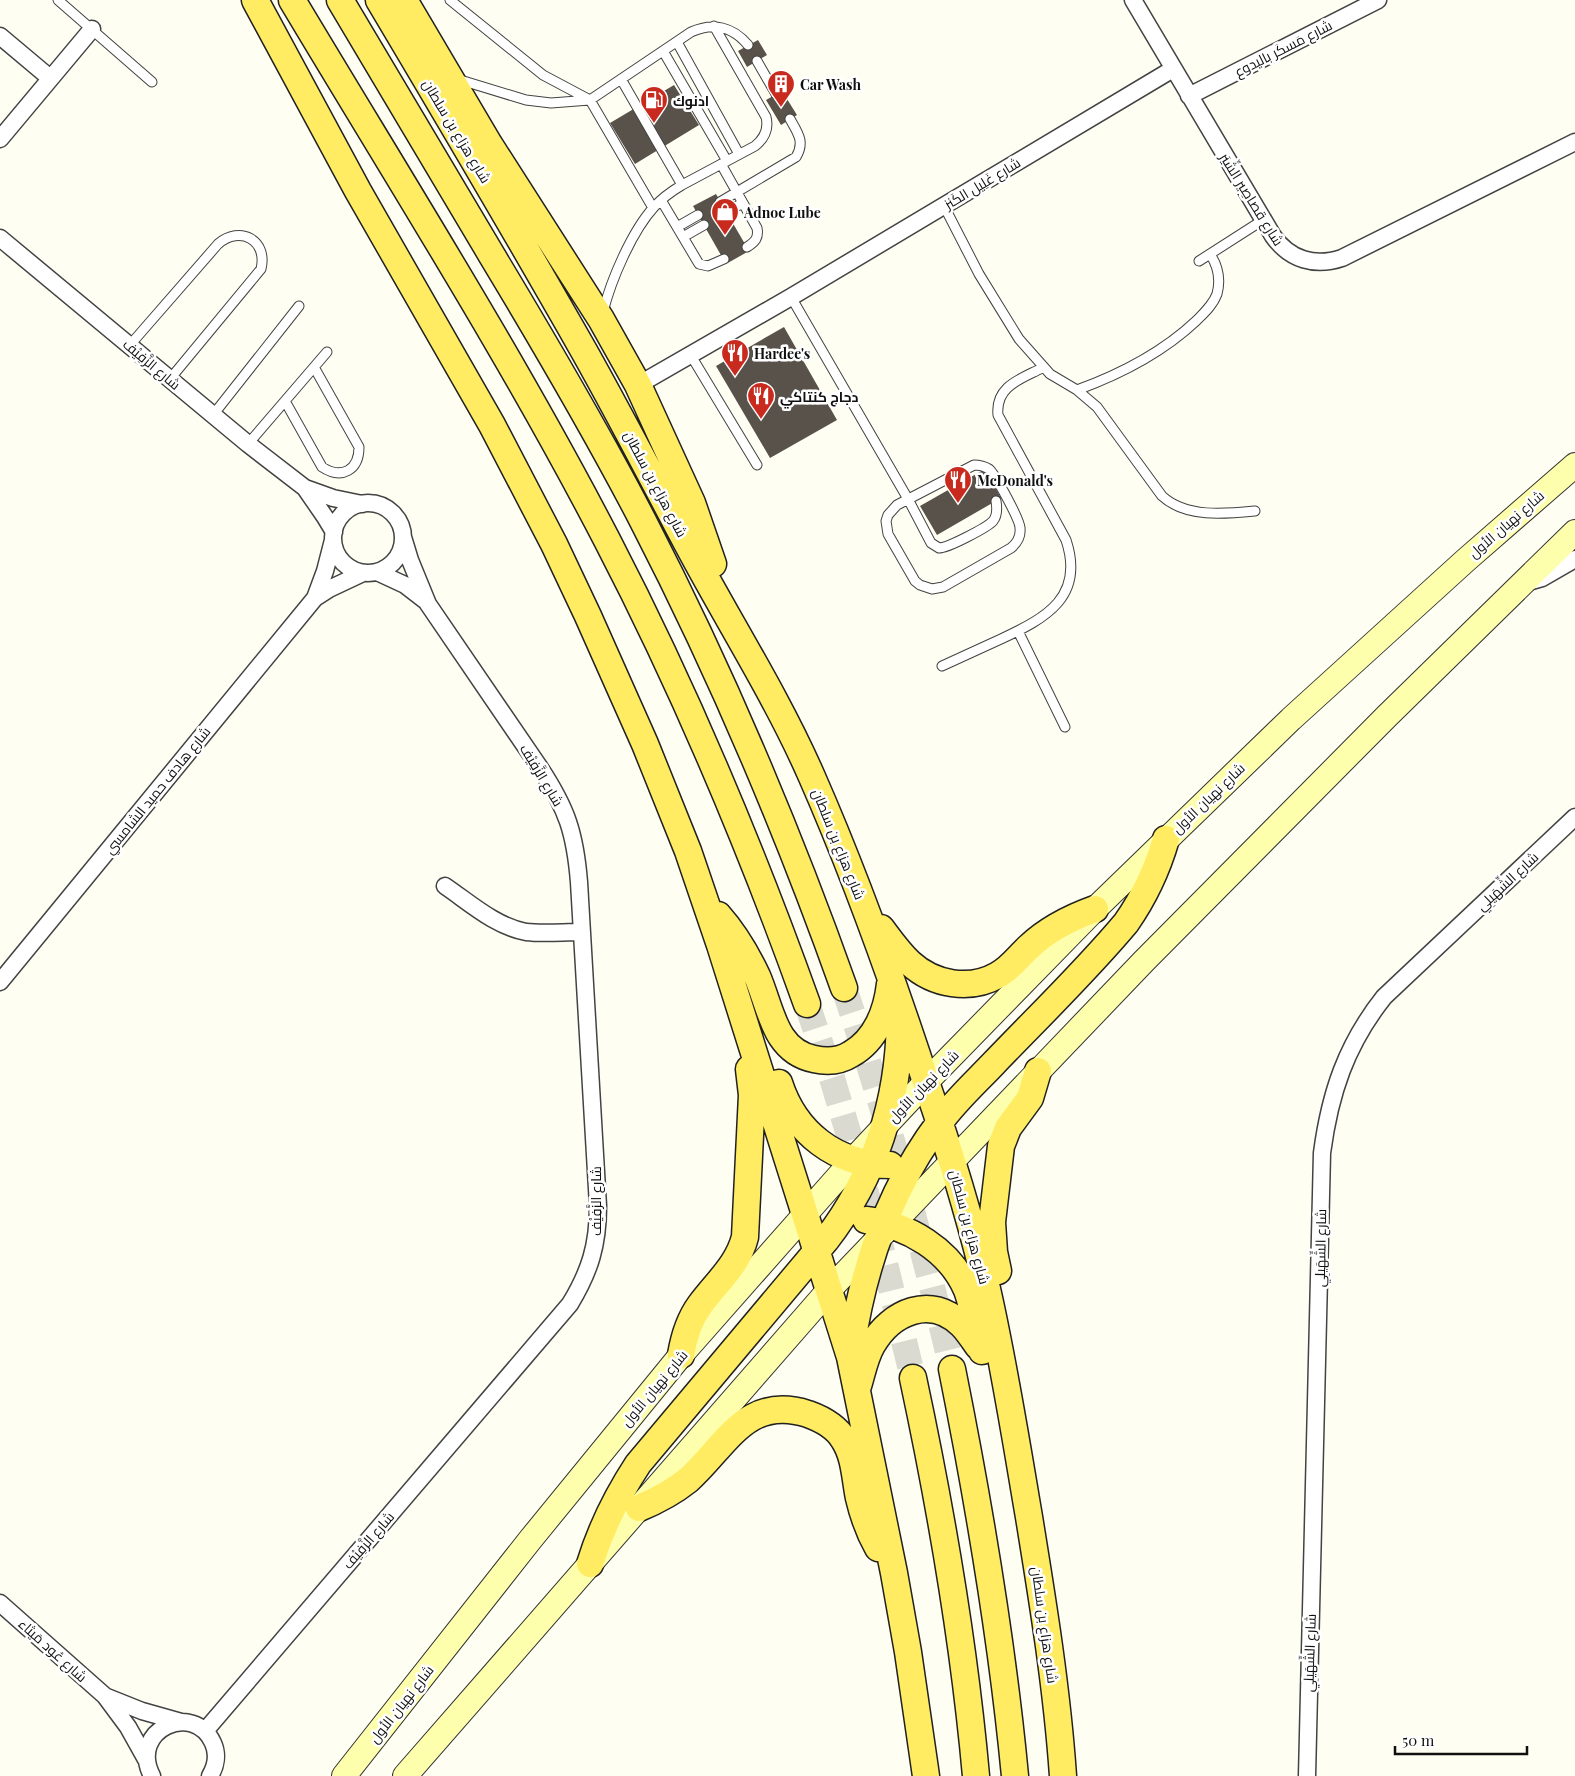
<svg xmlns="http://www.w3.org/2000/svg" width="1575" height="1776" font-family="'Playfair Display',Cairo,serif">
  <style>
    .building { fill: #59524b }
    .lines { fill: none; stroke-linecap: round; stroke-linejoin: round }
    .primary-tunnel { stroke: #dbdad0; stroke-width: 26; stroke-dasharray: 26 13; stroke-linecap: butt }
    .lane-casing { stroke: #434343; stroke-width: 11 }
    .street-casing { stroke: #434343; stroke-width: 19 }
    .secondary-casing { stroke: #323232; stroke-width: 26 }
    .primary-casing { stroke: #212121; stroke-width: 29 }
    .lane { stroke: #fff; stroke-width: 9 }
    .street { stroke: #fff; stroke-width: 16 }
    .secondary { stroke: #feffad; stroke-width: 24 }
    .primary { stroke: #ffec62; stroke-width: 26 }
    .labels { text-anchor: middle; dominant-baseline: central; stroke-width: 5; stroke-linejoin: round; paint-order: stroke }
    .street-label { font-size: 14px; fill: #101010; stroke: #fff }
    .poi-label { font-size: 14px; font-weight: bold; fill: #101010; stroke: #fff; text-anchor: start }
  </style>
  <rect width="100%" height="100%" fill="#fffef2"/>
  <!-- building -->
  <path class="building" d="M758,40L767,55L747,67L738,51Z
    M674,85L699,125L635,164L610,123Z
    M782,91L797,115L781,125L766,100Z
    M716,194L749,251L726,264L693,206Z
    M784,327L837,420L770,458L716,366Z
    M985,469L1001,498L937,535L920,506Z"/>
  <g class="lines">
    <!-- primary-tunnel -->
    <path class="primary-tunnel" d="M844,988C886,1113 922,1240 952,1369
      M807,1004L832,1078L876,1227L913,1378"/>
    <defs>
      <path id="lane" d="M58,0L152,82
        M450,0L543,75L590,100L653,208
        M677,42L739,154
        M663,51L727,161
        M757,61L776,94
        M457,79L526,100L551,103L590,100L691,32C713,22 733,27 748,45
        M621,79L682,185
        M721,164L757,228C759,238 755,242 747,247
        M661,200L699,264L708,266L724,259
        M720,202L796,157C805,142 798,133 790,119
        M944,206L979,274L1019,339L1050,374L1077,390L1097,407L1162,496C1186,518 1225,514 1255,511
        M726,212L743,203
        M677,227L698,215
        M683,237L704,225
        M1199,261L1263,220
        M791,297L908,499L931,543L939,548C948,548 988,527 993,521C998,515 997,507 996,501
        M603,312C611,280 632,231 654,207C662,198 672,191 682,185L755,146C765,138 769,129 766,117L714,26
        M130,345L218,244C240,225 268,240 261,269L170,379
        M690,354L757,465
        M1077,390C1121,374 1162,353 1196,321C1204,313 1213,305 1217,294C1221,279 1218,266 1210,254
        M285,401L322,467C342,480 359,470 359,447L314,367
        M213,415L299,306
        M248,444L327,352
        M974,465C979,465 984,466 989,469C995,474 1020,520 1020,528C1021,537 1017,543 1011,548L943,587L932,589L920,585L915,581L888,534L886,521L888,515L897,505Z
        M1018,631L1065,727
        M942,666C962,657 981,648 1001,639C1046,618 1085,597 1066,540L998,415C995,386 1021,379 1042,368"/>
      <path id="street" d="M1133,0L1273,236C1290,260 1315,267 1342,258L1575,142
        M0,36L50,78
        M1189,96L1378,0
        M0,139L92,29
        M0,238L248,444L305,488L325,517L334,532
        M638,385L791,297L1173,69
        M305,488L333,498L362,504
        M333 538a35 35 0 1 1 70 0a35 35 0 1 1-70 0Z
        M377,572L405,585L427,602
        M1528,582L1542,578L1575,559
        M315,598L329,589L363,573
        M445,886C470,903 495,926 526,932C544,934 563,932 581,932
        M0,982L315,598L325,571L333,540
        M0,1603L105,1696L128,1727L147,1761
        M107,1697L142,1711L181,1722
        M205,1731L570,1304C590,1271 598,1245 598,1206L579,882C575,833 567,809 540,768L428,604L410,560L403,537
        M152,1776C128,1730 194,1700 213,1743C218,1754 216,1766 210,1776
        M1307,1776L1322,1153C1330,1093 1346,1045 1384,997L1575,817"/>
      <path id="secondary" d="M344,1776L530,1540L681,1355L854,1159L926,1082L1095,909L1291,719L1466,560L1575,465
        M405,1776L829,1290L1144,961L1387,716L1575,532"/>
      <path id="primary" d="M255,0L358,191L492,425L554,544L588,616L645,744L688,851L720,945L850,1357L894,1573L908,1652L926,1776
        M292,0C399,179 511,355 607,540C685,690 750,845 807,1004
        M340,0C391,85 441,170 491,254C544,342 596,430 643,521C721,672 787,828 844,988
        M379,0C448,116 517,233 584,351C620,415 654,481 689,547C730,624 777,697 812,777C856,877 893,981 927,1085C950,1152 971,1220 987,1289C1004,1364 1016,1441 1029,1517C1043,1603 1057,1689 1063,1776
        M404,0L489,144L601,319L638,385L692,503L713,564
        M718,915C734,933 747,955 757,976C771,1008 774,1051 814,1059C827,1062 840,1061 851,1054C876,1040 887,1011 890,984
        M881,928C890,940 899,953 910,963C934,985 970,991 998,975C1011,968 1019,956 1029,947C1048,929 1070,918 1095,909
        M779,1083C795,1133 836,1165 890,1165
        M866,1220C908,1225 950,1250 967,1290C974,1309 977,1331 982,1351
        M998,1271L994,1252L992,1222L1001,1146L1008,1128L1030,1098L1038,1071
        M851,1349C863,1267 890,1188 940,1122C955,1101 976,1082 994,1063C1038,1017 1085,972 1126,923C1145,896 1157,870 1166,839
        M681,1355C684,1337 689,1320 700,1305C717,1282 738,1265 745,1237L752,1095L749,1069
        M952,1369C979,1504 1002,1639 1015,1776
        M913,1378C941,1509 964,1642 976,1776
        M858,1386C862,1373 865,1357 872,1345C891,1312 931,1294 962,1325C968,1331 973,1339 978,1346
        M639,1508C656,1501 673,1492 688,1480C726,1446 746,1394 808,1414C822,1419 836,1426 844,1440C855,1457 855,1479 859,1498C863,1515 869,1532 878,1548
        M590,1564C601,1528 617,1496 638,1464L826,1240C876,1175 899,1101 900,1019"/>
    </defs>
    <!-- lane casing -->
    <use href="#lane" class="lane-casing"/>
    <!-- street casing -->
    <use href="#street" class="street-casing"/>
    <!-- secondary casing -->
    <use href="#secondary" class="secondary-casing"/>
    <!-- primary casing -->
    <use href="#primary" class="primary-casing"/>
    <!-- lane -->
    <use href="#lane" class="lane"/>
    <!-- street -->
    <use href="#street" class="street"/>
    <!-- secondary -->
    <use href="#secondary" class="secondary"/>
    <!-- primary -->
    <use href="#primary" class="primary"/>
  </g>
  <!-- icons -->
  <defs>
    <symbol id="building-pin" viewBox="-11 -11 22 30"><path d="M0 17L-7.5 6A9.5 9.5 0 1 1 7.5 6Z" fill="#c92a1e" stroke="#fff"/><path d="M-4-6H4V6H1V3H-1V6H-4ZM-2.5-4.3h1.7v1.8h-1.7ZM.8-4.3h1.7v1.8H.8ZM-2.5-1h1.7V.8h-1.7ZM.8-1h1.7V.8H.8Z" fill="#fff"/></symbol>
    <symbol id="fuel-pin" viewBox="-11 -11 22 30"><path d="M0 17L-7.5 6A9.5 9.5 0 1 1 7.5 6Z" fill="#c92a1e" stroke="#fff"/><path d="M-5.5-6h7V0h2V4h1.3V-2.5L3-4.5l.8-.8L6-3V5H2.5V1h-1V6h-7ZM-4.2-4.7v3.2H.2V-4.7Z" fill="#fff"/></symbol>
    <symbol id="shop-pin" viewBox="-11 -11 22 30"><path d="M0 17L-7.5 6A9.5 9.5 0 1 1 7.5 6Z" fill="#c92a1e" stroke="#fff"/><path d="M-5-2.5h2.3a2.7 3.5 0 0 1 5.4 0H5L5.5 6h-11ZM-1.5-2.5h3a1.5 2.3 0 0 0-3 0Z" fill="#fff"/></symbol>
    <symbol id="restaurant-pin" viewBox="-11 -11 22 30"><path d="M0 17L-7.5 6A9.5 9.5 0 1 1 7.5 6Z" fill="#c92a1e" stroke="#fff"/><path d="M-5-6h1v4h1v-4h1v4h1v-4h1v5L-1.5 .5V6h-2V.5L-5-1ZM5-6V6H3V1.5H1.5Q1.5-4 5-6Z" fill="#fff"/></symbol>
  </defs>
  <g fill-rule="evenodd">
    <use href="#building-pin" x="765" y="68" width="32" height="43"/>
    <use href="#fuel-pin" x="638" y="84" width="32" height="43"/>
    <use href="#shop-pin" x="709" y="196" width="32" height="43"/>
    <use href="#restaurant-pin" x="719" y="337" width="32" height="43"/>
    <use href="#restaurant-pin" x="745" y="380" width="32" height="43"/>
    <use href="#restaurant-pin" x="942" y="464" width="32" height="43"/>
  </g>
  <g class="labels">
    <!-- street labels -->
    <g class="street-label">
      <text transform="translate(1283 48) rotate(-27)">شارع مَسكَر باليدوع</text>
      <text transform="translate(457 131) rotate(59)">شارع هزاع بن سلطان</text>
      <text transform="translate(982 183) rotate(-31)">شارع غَلِيل الكَنز</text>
      <text transform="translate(1252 199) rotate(58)">شارع قصاصِير الشِّيَر</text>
      <text transform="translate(152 364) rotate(40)">شارع الزَّفِيْف</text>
      <text transform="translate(656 484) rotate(62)">شارع هزاع بن سلطان</text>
      <text transform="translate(1506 524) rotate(-41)">شارع نهيان الأول</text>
      <text transform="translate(542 775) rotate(59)">شارع الزَّفِيْف</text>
      <text transform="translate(157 790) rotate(-51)">شارع هادف حميد الشامسي</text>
      <text transform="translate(1208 798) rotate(-44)">شارع نهيان الأول</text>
      <text transform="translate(839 844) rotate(68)">شارع هزاع بن سلطان</text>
      <text transform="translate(1507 881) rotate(-43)">شارع الشِّهَيلِي</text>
      <text transform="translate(923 1086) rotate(-46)">شارع نهيان الأول</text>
      <text transform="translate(595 1201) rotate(-90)">شارع الزَّفِيْف</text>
      <text transform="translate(970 1227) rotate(75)">شارع هزاع بن سلطان</text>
      <text transform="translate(1320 1248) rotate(-89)">شارع الشِّهَيلِي</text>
      <text transform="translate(654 1388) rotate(-50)">شارع نهيان الأول</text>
      <text transform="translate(368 1540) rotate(-49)">شارع الزَّفِيْف</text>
      <text transform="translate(1045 1625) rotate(82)">شارع هزاع بن سلطان</text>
      <text transform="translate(53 1650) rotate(42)">شارع عُود مَيثاء</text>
      <text transform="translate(1309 1653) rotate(-88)">شارع الشِّهَيلِي</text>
      <text transform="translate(401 1704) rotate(-52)">شارع نهيان الأول</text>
    </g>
    <!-- poi labels -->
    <g class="poi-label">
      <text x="800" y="84">Car Wash</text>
      <text x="673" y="100">ادنوك</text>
      <text x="744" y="212">Adnoc Lube</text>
      <text x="754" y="353">Hardee's</text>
      <text x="780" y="396">دجاج كنتاكي</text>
      <text x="977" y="480">McDonald's</text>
    </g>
  </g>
  <!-- scale -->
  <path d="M1395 1746v8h132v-8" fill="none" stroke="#101010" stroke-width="2.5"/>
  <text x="1402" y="1746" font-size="15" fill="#101010" stroke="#ffffff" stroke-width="4" paint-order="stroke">50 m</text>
</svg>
